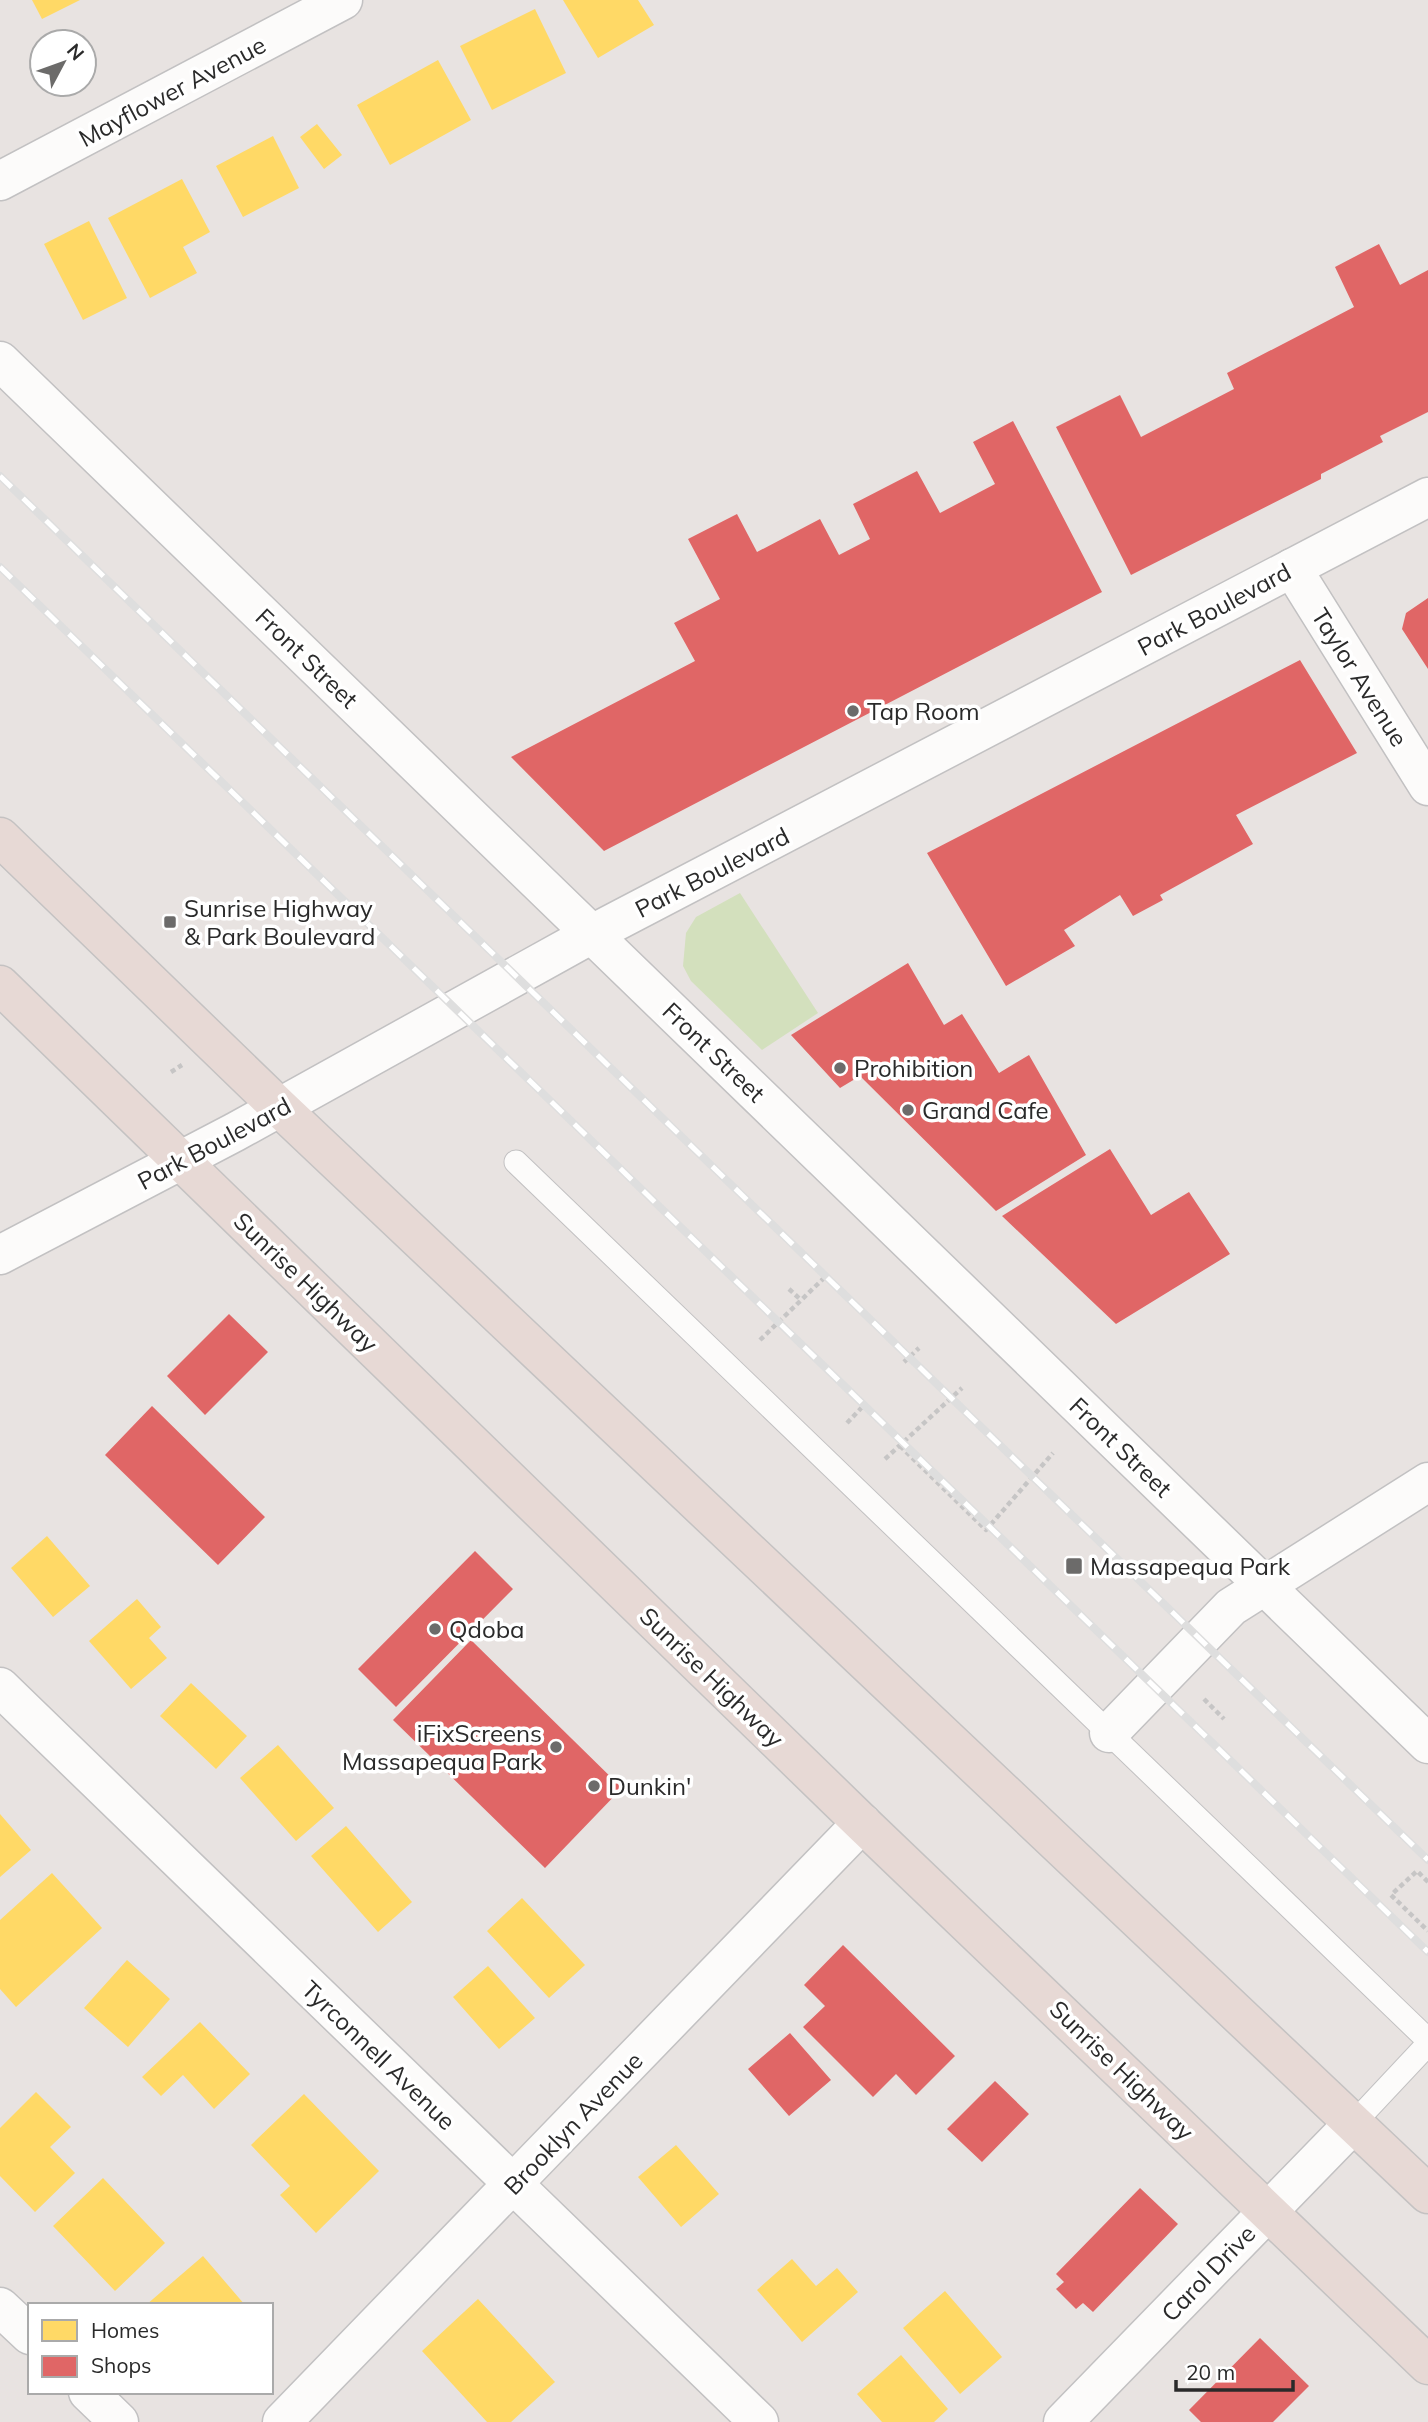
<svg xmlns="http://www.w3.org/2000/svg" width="1428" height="2422" font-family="Mulish,sans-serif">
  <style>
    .green { fill: #d3e0bd }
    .homes { fill: #ffd966 }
    .shops { fill: #e06666 }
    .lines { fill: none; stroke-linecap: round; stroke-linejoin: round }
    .lane-casing { stroke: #c2c1c2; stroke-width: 25 }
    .street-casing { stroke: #c2c1c2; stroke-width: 41 }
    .secondary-casing { stroke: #c2c1c2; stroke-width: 41 }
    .highway-casing { stroke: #c4c2c2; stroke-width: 41 }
    .path { stroke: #c6c5c5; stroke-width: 4.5; stroke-dasharray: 5 3.5; stroke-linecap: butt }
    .lane { stroke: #fcfbfa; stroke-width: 23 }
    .street { stroke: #fcfbfa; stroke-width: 38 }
    .secondary { stroke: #fcfbfa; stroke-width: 38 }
    .highway { stroke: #e7d9d5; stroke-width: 38 }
    .rail-casing { stroke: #dedede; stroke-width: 8 }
    .rail { stroke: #fff; stroke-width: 5; stroke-dasharray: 16; stroke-linecap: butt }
    .poi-dot { fill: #6c6b6a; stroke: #fff; stroke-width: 2.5 }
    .labels { text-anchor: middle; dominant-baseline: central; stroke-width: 7; stroke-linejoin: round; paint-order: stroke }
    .street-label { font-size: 24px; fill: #2a2a2a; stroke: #fff }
    .poi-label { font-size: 24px; fill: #2a2a2a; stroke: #fff; text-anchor: start }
  </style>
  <rect width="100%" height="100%" fill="#e8e3e1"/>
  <!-- green -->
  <path class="green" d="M740,893L818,1013L762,1050L691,981L683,966L686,933L696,917Z"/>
  <!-- homes -->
  <path class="homes" d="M32,0H80L42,19Z
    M563,0H638L654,25L598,58Z
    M535,9L566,73L492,110L460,46Z
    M438,60L471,120L390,165L357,105Z
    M317,124L342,155L324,169L300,137Z
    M273,136L299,188L243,217L216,166Z
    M182,179L210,232L183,247L197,273L150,298L108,218Z
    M89,221L127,298L83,320L44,244Z
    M47,1536L90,1586L53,1617L11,1568Z
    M137,1599L161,1627L149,1638L167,1658L131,1689L89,1641Z
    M191,1683L247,1736L216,1769L160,1716Z
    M278,1745L334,1808L296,1841L240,1778Z
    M0,1814L31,1850L0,1877Z
    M346,1826L412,1902L378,1932L311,1856Z
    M52,1873L102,1928L16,2007L0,1989V1920Z
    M522,1898L585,1965L549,1998L487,1931Z
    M127,1960L170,1999L128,2047L84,2008Z
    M488,1966L535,2018L499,2049L453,1997Z
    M200,2022L250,2074L214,2109L183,2075L161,2096L142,2077Z
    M36,2092L71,2127L50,2147L75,2173L35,2212L0,2176V2128Z
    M304,2094L379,2171L316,2233L280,2195L290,2186L251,2145Z
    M676,2145L719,2194L681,2227L638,2177Z
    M103,2178L165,2243L115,2291L53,2226Z
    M203,2256L245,2305H146Z
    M792,2259L816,2286L837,2268L858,2292L802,2342L757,2290Z
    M945,2291L1002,2357L960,2394L903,2328Z
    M478,2299L555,2382L511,2422H487L422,2351Z
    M901,2355L948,2409L934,2422H882L857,2394Z"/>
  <!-- shops -->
  <path class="shops" d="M1379,244L1400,285L1428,270V412L1380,436L1383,442L1321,474V479L1131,575L1056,427L1120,395L1141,437L1234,389L1227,373L1354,307L1335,267Z
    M1013,421L1102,592L604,851L511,757L695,661L674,623L720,599L688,539L737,514L757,552L820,519L839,555L870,539L853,504L917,471L940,513L995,484L973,442Z
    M1428,598V669L1402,629L1406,613Z
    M1300,660L1357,753L1236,815L1253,844L1160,895L1163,900L1133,916L1120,895L1064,930L1075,946L1006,986L927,853Z
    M908,963L944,1025L962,1014L999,1073L1029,1055L1086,1155L996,1211L860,1076L840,1088L791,1035Z
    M1110,1149L1151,1215L1189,1192L1230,1254L1116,1324L1002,1216Z
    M229,1314L268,1352L205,1415L167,1376Z
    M152,1406L265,1517L218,1565L105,1455Z
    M475,1551L513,1589L396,1707L358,1669Z
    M471,1640L622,1788L545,1868L393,1720Z
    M843,1945L955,2056L916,2095L896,2074L873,2097L803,2027L825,2006L804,1985Z
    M790,2033L831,2080L789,2116L748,2069Z
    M995,2081L1029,2114L982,2162L947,2129Z
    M1140,2188L1178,2224L1093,2312L1083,2303L1076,2309L1056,2289L1064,2282L1056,2274Z
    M1260,2338L1309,2386L1273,2422H1201L1189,2410Z"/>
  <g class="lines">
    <defs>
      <path id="lane" d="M516,1162L1428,2040
        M1353,2124L1428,2044"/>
      <path id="street" d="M0,181L343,0
        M0,361L1428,1744
        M1292,568L1428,786
        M0,1687L759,2422
        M1109,1733L1231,1607L1428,1482
        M0,2307L30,2335
        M88,2392L119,2422
        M282,2422L862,1823
        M1063,2422L1353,2124"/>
      <path id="secondary" d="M0,1255L235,1132L592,934L1428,497"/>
      <path id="highway" d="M0,837L280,1108L1428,2194
        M0,985L862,1823L1428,2365"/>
    </defs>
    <!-- lane casing -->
    <use href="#lane" class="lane-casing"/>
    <!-- street casing -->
    <use href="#street" class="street-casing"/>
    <!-- secondary casing -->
    <use href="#secondary" class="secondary-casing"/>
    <!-- highway casing -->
    <use href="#highway" class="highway-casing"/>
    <!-- path -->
    <path class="path" d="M171,1072L182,1065
      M789,1289L801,1300
      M760,1340L826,1276
      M904,1362L919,1348
      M847,1423L866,1403
      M900,1446L986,1530L1053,1453
      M885,1459L962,1388
      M1204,1699L1224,1719
      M1428,1882L1417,1871L1391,1895L1428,1931"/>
    <!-- lane -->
    <use href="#lane" class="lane"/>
    <!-- street -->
    <use href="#street" class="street"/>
    <!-- secondary -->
    <use href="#secondary" class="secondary"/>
    <!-- highway -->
    <use href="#highway" class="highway"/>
    <defs>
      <path id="rail" d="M0,476L1428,1860
        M0,567L1428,1952"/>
    </defs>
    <!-- rail casing -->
    <use href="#rail" class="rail-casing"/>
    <!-- rail -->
    <use href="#rail" class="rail"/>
  </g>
  <!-- markers -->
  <g class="poi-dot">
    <circle cx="853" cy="711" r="7"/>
    <rect x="163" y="915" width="14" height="14" rx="3.5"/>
    <circle cx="840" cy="1068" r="7"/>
    <circle cx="908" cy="1110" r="7"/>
    <rect x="1065" y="1557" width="18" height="18" rx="3.5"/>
    <circle cx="435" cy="1629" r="7"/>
    <circle cx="556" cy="1747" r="7"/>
    <circle cx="594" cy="1786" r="7"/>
  </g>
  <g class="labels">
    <!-- street labels -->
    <g class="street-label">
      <text transform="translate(172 91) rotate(-28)">Mayflower Avenue</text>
      <text transform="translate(1214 609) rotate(-28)">Park Boulevard</text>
      <text transform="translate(307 658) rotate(44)">Front Street</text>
      <text transform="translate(1360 677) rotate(58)">Taylor Avenue</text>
      <text transform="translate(712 872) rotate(-27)">Park Boulevard</text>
      <text transform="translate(714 1052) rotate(44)">Front Street</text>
      <text transform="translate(214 1143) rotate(-28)">Park Boulevard</text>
      <text transform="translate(306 1282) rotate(44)">Sunrise Highway</text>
      <text transform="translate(1121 1447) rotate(44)">Front Street</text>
      <text transform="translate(712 1677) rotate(44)">Sunrise Highway</text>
      <text transform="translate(379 2055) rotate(44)">Tyrconnell Avenue</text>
      <text transform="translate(1122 2070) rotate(44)">Sunrise Highway</text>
      <text transform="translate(573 2123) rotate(-46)">Brooklyn Avenue</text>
      <text transform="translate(1208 2273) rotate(-46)">Carol Drive</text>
    </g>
    <!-- poi labels -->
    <g class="poi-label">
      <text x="867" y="711">Tap Room</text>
      <text x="184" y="908">Sunrise Highway<tspan x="184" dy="28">&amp; Park Boulevard</tspan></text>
      <text x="854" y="1068">Prohibition</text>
      <text x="922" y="1110">Grand Cafe</text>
      <text x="1090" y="1566">Massapequa Park</text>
      <text x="449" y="1629">Qdoba</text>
      <text x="542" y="1733" text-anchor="end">iFixScreens<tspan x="542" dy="28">Massapequa Park</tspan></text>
      <text x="608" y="1786">Dunkin'</text>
    </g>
  </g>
  <!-- legend -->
  <rect x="28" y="2303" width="245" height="91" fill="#ffffff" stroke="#aaaaaa" stroke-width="2"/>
  <rect x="42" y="2320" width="35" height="21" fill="#ffd966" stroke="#aaaaaa" stroke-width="2"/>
  <text x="91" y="2338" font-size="21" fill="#2a2a2a">Homes</text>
  <rect x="42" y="2356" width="35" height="21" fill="#e06666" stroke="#aaaaaa" stroke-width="2"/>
  <text x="91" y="2373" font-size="21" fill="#2a2a2a">Shops</text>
  <!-- north arrow -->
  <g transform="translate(63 63) rotate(49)"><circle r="33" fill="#ffffff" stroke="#aaaaaa" stroke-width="2"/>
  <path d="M0-5L12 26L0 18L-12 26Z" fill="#6c6b6a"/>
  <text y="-10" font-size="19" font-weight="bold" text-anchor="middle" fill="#2a2a2a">N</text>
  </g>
  <!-- scale -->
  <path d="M1176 2380v10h117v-10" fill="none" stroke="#2a2a2a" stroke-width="3.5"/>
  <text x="1186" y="2380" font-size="21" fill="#2a2a2a" stroke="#ffffff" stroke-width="5" paint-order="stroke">20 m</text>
</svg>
